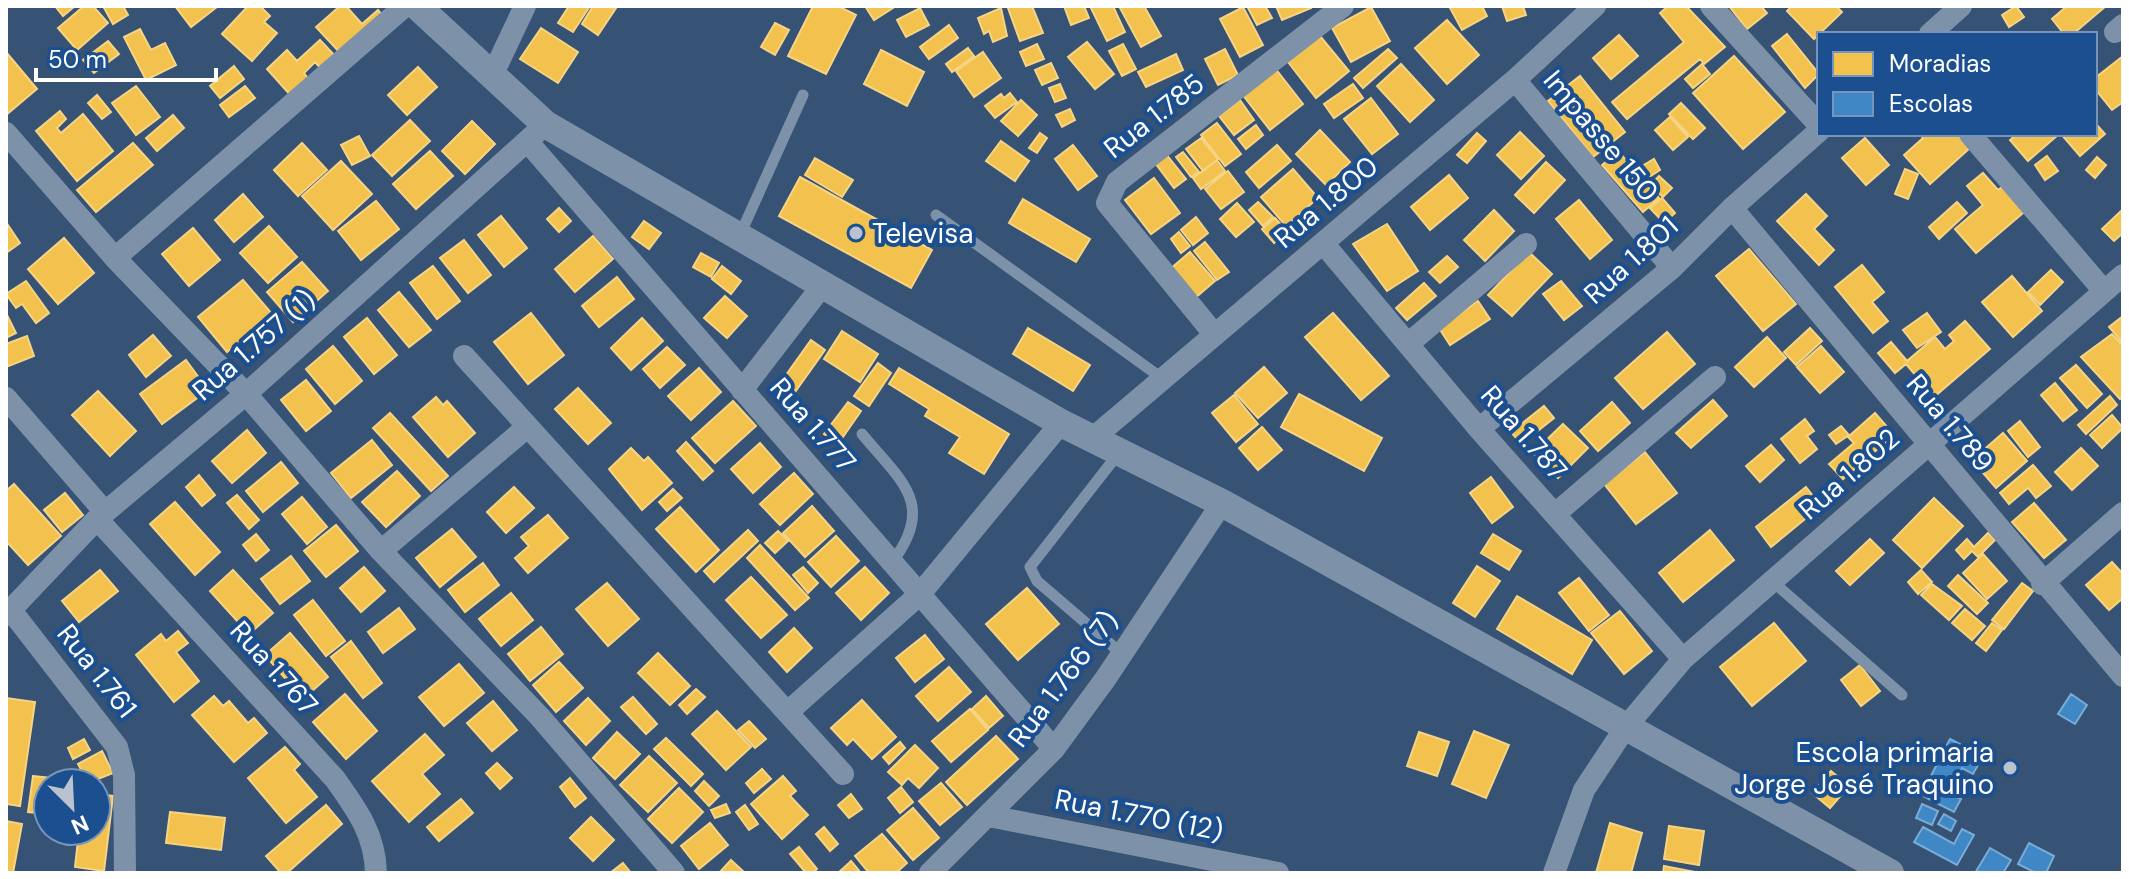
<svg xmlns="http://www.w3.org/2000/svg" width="2129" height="879" font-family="'DM Sans',sans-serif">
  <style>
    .homes { fill: #f2c14e; stroke: #f6d483; stroke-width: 2 }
    .schools { fill: #3f88c5; stroke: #79acd6; stroke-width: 2 }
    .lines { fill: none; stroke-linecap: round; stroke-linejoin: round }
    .service { stroke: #7d92a8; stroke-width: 11 }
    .minor { stroke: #7d92a8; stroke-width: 22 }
    .tertiary { stroke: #7d92a8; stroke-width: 28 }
    .poi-dot { fill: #b9c2ce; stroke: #1b4f8f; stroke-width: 3 }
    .labels { text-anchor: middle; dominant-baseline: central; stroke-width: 8; stroke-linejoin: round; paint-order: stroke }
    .street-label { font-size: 28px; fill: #fff; stroke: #1b4f8f }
    .poi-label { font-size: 28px; fill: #fff; stroke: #1b4f8f; text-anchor: start }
  </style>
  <rect width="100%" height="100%" fill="#365274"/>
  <!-- homes -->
  <path class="homes" d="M55,6H75L63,16Z
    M84,6H93L108,23L77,50L58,28Z
    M103,6H123L128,15L113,24Z
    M175,6H216L217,7L191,27Z
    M248,6H260L270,16L264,22L277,33L252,61L222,34Z
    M340,6H346L362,24L378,10L386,20L344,57L316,27Z
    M569,6H590L573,32L558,23Z
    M593,6L616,8L598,35L582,24Z
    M813,6H838L856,15L826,74L788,56Z
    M865,6H896L874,20Z
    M1012,6H1032L1043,33L1020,41L1008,8Z
    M1064,6H1084L1089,18L1071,25Z
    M1090,6H1113L1125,32L1107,41Z
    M1119,6H1144L1161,36L1141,47Z
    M1247,6H1265L1272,18L1257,25Z
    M1276,6H1311V8L1282,20Z
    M1449,6H1482L1487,16L1462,30Z
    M1502,6H1523L1526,15L1507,21Z
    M1668,6H1686L1725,47L1704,64L1700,59L1627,119L1612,102L1684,42L1660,13Z
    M1729,6H1761L1767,13L1747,29Z
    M1792,6H1836L1842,12L1814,39L1787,11Z
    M2016,6L2024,17L2009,27L2002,15Z
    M2067,6H2106L2073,34H2064L2052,19Z
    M1243,7L1263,45L1240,57L1220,19Z
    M1371,7L1390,41L1351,62L1332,28Z
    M920,8L929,25L906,37L897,20Z
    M1001,8L1007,36L993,42L989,31L984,34L978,18Z
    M1447,20L1479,55L1447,84L1415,48Z
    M775,23L789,30L775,55L761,47Z
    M949,25L958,38L929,59L920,47Z
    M541,28L578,52L558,83L520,59Z
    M140,29L151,50L165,43L176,65L146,80L124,37Z
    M1787,34L1819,74L1805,88L1772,46Z
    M1619,35L1638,56L1611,79L1593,58Z
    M1320,36L1349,71L1316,98L1288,62Z
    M320,40L337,58L323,71L315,62L304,73L311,82L293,98L267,69L287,50L297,61Z
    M108,41L119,54L94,73L83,60Z
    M1087,42L1114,74L1095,89L1068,57Z
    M1037,44L1044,59L1026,66L1020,52Z
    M1123,44L1136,69L1122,76L1109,51Z
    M968,48L974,56L952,72L946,64Z
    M1225,49L1238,75L1218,85L1205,59Z
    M1388,49L1397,58L1363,88L1354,78Z
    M881,50L924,72L907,106L864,84Z
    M6,52L37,89L6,115Z
    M983,52L1001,78L974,97L956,71Z
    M1176,54L1183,70L1146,87L1138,72Z
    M1734,56L1785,112L1743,149L1693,93Z
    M2123,56V102L2112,110L2095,89V78Z
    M1051,63L1058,78L1042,85L1035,70Z
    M1401,64L1434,100L1410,122L1377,86Z
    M1702,64L1710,74L1693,88L1685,79Z
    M234,66L244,79L220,98L210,86Z
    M418,67L437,87L407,115L388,95Z
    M1275,68L1303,104L1270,130L1242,94Z
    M1580,76L1625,132L1593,157L1548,101Z
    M1060,84L1066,98L1055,102L1049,88Z
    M1353,84L1363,98L1334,118L1324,104Z
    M136,86L160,117L136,135L112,103Z
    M245,86L255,98L229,117L220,105Z
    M1010,93L1017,102L995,118L985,106L1001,94L1004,98Z
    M97,95L111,112L102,119L88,103Z
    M1371,98L1398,134L1372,154L1344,119Z
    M1021,100L1037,115L1018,136L1001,121Z
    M1240,100L1254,120L1234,135L1219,116Z
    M1681,103L1705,128L1693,139L1669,114Z
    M1070,109L1075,120L1062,127L1056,115Z
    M60,111L66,119L57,128L61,133L83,114L113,151L77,181L36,131Z
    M173,115L184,128L157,151L146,138Z
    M1670,117L1688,137L1673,150L1655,130Z
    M410,120L430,141L392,176L372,155Z
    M472,121L495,144L465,174L442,151Z
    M1217,123L1241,154L1225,166L1201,135Z
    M2095,123L2105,134L2080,156L2061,134H2095Z
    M1256,125L1263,135L1246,149L1238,139Z
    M1320,130L1350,162L1326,185L1296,154Z
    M1520,132L1544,156L1521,179L1497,155Z
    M1040,133L1047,138L1037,153L1029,148Z
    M1477,133L1486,141L1467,163L1457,155Z
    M1920,134H1958L1970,148L1930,184L1904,155L1923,138Z
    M2017,134H2057L2058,135L2028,161L2010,140Z
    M359,136L370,156L352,165L341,145Z
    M1201,138L1218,159L1203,171L1186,149Z
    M1865,138L1889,165L1866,185L1842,158Z
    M1001,141L1029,161L1015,181L986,161Z
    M133,143L153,165L96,212L77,190Z
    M302,143L327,170L298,196L274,170Z
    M1073,145L1097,176L1078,190L1055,159Z
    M1277,145L1291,161L1259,188L1246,172Z
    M430,151L453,176L416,209L393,184Z
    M1618,151L1659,198L1643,212L1602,165Z
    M1183,152L1199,172L1191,177L1176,157Z
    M1166,154L1186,179L1174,188L1155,163Z
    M2047,156L2058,171L2045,180L2035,165Z
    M2097,157L2106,165L2095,178L2086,170Z
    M815,158L853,180L842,197L805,175Z
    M1654,159L1660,170L1649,177L1642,166Z
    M1217,160L1225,171L1201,189L1193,178Z
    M341,161L372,194L333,230L302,196Z
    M1546,162L1565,180L1534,213L1515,195Z
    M1293,169L1318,198L1286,226L1261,197Z
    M1905,169L1918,174L1908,199L1895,194Z
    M1228,171L1244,192L1221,209L1205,189Z
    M1983,173L1998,190L2007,183L2029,208L1976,253L1955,229L1983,205L1967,186Z
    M1449,175L1468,198L1430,230L1411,207Z
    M1659,176L1672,188L1663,197L1650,186Z
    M800,177L932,250L911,288L779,216Z
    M1154,178L1180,213L1151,234L1125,200Z
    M243,194L263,217L234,242L215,220Z
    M1806,194L1827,216L1814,229L1834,250L1819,265L1777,221Z
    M1662,198L1675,213L1664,223L1650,208Z
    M1023,199L1090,239L1076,262L1009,223Z
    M1579,200L1612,240L1590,259L1556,219Z
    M376,201L399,229L361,260L338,231Z
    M1258,202L1273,217L1263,226L1249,210Z
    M1957,202L1967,213L1939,239L1929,227Z
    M1237,203L1254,222L1236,237L1220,219Z
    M559,208L571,221L559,232L547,219Z
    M2123,209V233L2114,241L2102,229Z
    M1494,210L1514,231L1485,261L1464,240Z
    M501,216L527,248L504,267L478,235Z
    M1196,217L1208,233L1193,245L1181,230Z
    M1275,218L1287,231L1274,243L1262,229Z
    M644,221L661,233L649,249L632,237Z
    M6,222L20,243L6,253Z
    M1387,224L1418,271L1387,291L1353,244Z
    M269,226L297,257L268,283L240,253Z
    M193,228L220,260L189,286L162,254Z
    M1179,232L1190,246L1181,253L1171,239Z
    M593,236L613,259L575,292L555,269Z
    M64,238L94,273L58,304L28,269Z
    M464,240L491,275L468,293L440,258Z
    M1205,242L1229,272L1217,280L1194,251Z
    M1749,249L1796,304L1763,331L1716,276Z
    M1190,252L1215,281L1195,298L1170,269Z
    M1529,252L1552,274L1512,316L1488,295Z
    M701,253L719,263L711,277L693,267Z
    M1447,256L1458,267L1440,283L1429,272Z
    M302,262L328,291L293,322L267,292Z
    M1862,265L1884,292L1872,302L1888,321L1873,333L1835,287Z
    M433,266L460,301L437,319L410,283Z
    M722,266L741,281L731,294L712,279Z
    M2051,270L2063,282L2040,305L2028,292Z
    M2012,276L2042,311L2013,337L1982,302Z
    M617,277L634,299L599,327L582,306Z
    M243,280L272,314L227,352L198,317Z
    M26,281L49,313L36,323L22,304L16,308L6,294Z
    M1561,281L1582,306L1564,320L1543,294Z
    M1424,283L1436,296L1407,320L1396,308Z
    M399,292L431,330L409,347L378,310Z
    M725,296L747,316L727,338L704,318Z
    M1478,301L1490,319L1450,345L1439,328Z
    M6,313L16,333L6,338Z
    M531,313L564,355L528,384L494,342Z
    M1333,313L1389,376L1361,400L1305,337Z
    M1927,313L1941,332L1917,348L1903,330Z
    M2123,316V343L2109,327Z
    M367,318L397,355L374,374L344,337Z
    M642,318L663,341L631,370L611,348Z
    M1965,321L1990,349L1934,397L1906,364L1895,373L1878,353L1891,342L1907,361L1935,337L1945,349L1954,341L1949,335Z
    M1028,328L1090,365L1073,391L1013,354Z
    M1810,328L1822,341L1796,365L1784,352Z
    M842,331L878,354L860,382L824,359Z
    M1667,332L1695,364L1643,409L1615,378Z
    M2112,334L2123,346V396L2120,399L2081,357Z
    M153,335L171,356L146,377L129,355Z
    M27,336L34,356L6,367V344Z
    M1767,337L1786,358L1754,387L1735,367Z
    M811,340L825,350L795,392L781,382Z
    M333,346L362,381L335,404L306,369Z
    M1821,346L1844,372L1820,393L1797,367Z
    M667,347L685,365L660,388L643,369Z
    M186,360L208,390L162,424L140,394Z
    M878,363L891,373L869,406L854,396Z
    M2076,365L2102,394L2087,408L2060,378Z
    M1264,367L1287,393L1258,418L1235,393Z
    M699,368L721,392L691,420L668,396Z
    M899,368L1009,434L984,474L949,453L960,437L925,416L929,409L889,384Z
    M306,380L331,411L306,431L281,400Z
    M2055,383L2077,410L2063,421L2041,395Z
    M578,388L611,423L588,444L555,409Z
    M98,391L136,431L110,456L72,415Z
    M1299,394L1382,438L1364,471L1281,427Z
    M1234,395L1258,424L1236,442L1212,413Z
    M2110,396L2117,405L2086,434L2078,425Z
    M436,397L443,405L447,401L475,433L448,457L413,417Z
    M1713,400L1727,416L1691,448L1676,433Z
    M733,401L756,426L715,463L692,438Z
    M848,402L861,411L838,444L824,434Z
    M1612,402L1630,423L1598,451L1580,431Z
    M1544,406L1554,418L1521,444L1511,432Z
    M390,413L448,476L431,491L373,428Z
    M1875,413L1894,435L1843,479L1829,464L1854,443L1848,437Z
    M2112,415L2123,428L2102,448L2090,435Z
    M1805,419L1814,431L1807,436L1817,449L1800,463L1781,439Z
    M2020,421L2040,447L2028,457L2008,431Z
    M1563,424L1588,448L1558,478L1533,453Z
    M1841,426L1849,435L1836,444L1829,435Z
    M1262,427L1282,450L1258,470L1239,448Z
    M247,430L266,453L232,483L212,461Z
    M2003,433L2027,461L1996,488L1972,460Z
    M372,440L392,465L351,498L331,473Z
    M686,442L713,471L703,480L677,451Z
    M760,443L781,467L753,493L731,469Z
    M1771,445L1784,460L1760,482L1746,466Z
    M631,448L644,461L648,457L672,483L642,510L609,469Z
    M2081,448L2098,466L2072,490L2055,472Z
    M1645,452L1677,493L1636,524L1604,484Z
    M281,462L298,483L263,512L246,491Z
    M2033,465L2051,486L2036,498L2028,488L2009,504L2000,493Z
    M397,471L420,496L386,527L362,502Z
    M794,473L813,494L780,525L760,504Z
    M199,475L215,495L202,506L186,487Z
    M1491,477L1513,507L1492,523L1470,493Z
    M14,484L61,536L28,565L6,541V491Z
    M514,487L534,508L506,533L487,512Z
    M1806,487L1821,506L1771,547L1756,527Z
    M673,489L682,498L667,511L659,502Z
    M65,493L83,515L62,532L44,510Z
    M237,495L259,520L249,529L227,503Z
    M302,497L327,527L307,544L282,514Z
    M1934,498L1963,526L1922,568L1893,540Z
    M175,502L220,552L195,575L150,524Z
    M2034,503L2066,540L2044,558L2012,522Z
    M812,506L834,531L805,557L783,533Z
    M680,507L719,550L696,572L656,529Z
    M548,515L568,538L528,573L515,558L529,546L521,537Z
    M336,525L358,551L326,577L304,551Z
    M452,529L476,557L440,587L416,558Z
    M748,530L758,541L714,582L704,571Z
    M1710,530L1734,560L1683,602L1659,573Z
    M778,531L788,541L775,553L765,543Z
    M1988,533L1995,540L1978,557L1972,551L1964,559L1956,550L1967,539L1974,547Z
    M256,534L269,550L256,561L243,545Z
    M1493,534L1521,551L1509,570L1481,553Z
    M836,536L859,561L831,587L808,562Z
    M1870,539L1884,553L1850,585L1836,571Z
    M760,545L809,598L795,610L747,558Z
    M1983,554L2007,581L1987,599L1963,573Z
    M291,556L310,581L280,604L261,579Z
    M2112,562L2123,574V598L2109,610L2086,585Z
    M483,563L499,585L465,612L448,590Z
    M1477,566L1500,581L1475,617L1453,603Z
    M364,567L385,591L361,612L340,588Z
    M803,567L818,583L808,593L793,575Z
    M865,567L889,593L861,620L836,593Z
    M100,570L118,591L79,622L62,601Z
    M233,570L273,613L249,634L210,591Z
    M1921,570L1932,582L1918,594L1908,582Z
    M1958,575L1988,603L1977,614L1948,586Z
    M751,577L787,615L761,638L726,600Z
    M1579,578L1609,615L1589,631L1559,593Z
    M607,583L639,619L608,646L576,609Z
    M2022,583L2033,591L2004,629L1992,620Z
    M1932,584L1962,606L1949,620L1921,595Z
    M1027,588L1059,624L1018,660L986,624Z
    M511,593L533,620L501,646L479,619Z
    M1517,596L1592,640L1572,674L1497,629Z
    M313,600L345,641L326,656L294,615Z
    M399,608L415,629L383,653L368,632Z
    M1965,609L1985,626L1972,640L1952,623Z
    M1620,611L1652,651L1624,674L1591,633Z
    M1774,623L1806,661L1752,706L1720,667Z
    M1992,623L2002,630L1986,651L1976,643Z
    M541,627L563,654L530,681L508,654Z
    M794,628L812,648L787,672L769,652Z
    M178,631L188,643L176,652L199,681L174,702L136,655L161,634L166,641Z
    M290,633L328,677L303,699L265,655Z
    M925,635L944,659L915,682L896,658Z
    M351,641L382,683L363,698L331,657Z
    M658,653L690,686L670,705L638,673Z
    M559,662L583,688L556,712L533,685Z
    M459,664L484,693L444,726L419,697Z
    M1860,665L1880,691L1861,706L1841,680Z
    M949,667L971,692L938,721L916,696Z
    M696,689L705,697L687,714L679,705Z
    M345,694L377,731L346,759L313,722Z
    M214,696L223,706L229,701L248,723L254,718L267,733L234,762L192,715Z
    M986,696L1003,716L989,728L972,709Z
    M633,697L657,724L646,734L621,707Z
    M6,698L35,702L20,806L6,804Z
    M588,698L610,721L586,745L564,721Z
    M862,700L896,737L872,759L853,739L847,745L831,728Z
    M493,701L517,730L492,751L467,723Z
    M970,709L988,730L951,762L932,741Z
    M717,711L751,747L726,770L692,734Z
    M749,721L766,739L755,748L738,730Z
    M1474,731L1509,745L1486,798L1452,784Z
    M617,732L640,754L615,779L593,758Z
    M1419,732L1449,742L1437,776L1407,766Z
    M425,734L444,755L422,774L440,794L409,822L372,781Z
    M996,736L1018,759L967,805L946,782Z
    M666,738L703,774L691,786L654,749Z
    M84,739L90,750L73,759L68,748Z
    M900,742L905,748L889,764L883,757Z
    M915,745L938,768L919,788L908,778L902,785L888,772Z
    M285,747L300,764L294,770L317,797L286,823L248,778Z
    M102,751L113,773L88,783L78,764Z
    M649,756L677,783L648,812L620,785Z
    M497,763L512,778L500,789L486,773Z
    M762,769L771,779L754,793L746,783Z
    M1831,771L1849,786L1830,808L1812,793Z
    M33,776L51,778L47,814L28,812Z
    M783,776L796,791L790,796L808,815L782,839L751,804Z
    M570,778L586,798L575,807L560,787Z
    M704,781L719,796L709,806L695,791Z
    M941,783L962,807L940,825L919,801Z
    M901,787L913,802L900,813L888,798Z
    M679,788L703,812L672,843L648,819Z
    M96,794L113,796L104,871L75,867L79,831H96Z
    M851,794L862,809L849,818L838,805Z
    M461,799L473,813L439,841L427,827Z
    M726,804L730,813L715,818L711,810Z
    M326,805L342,824L287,873H281L266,856Z
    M745,805L758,824L749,830L736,812Z
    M913,808L939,838L913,860L887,830Z
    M170,812L225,818L221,850L166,843Z
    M591,817L614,840L593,861L570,838Z
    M6,821L22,824L13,873H6Z
    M710,823L728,845L699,869L681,846Z
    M1610,823L1642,833L1631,873H1596Z
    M1669,826L1704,831L1699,865L1664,859Z
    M824,827L838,844L830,851L816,834Z
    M882,834L907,863L896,873H869L855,856Z
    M799,847L817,869L813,873H806L790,854Z
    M731,860L745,873H719Z
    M851,861L861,873H838L849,863Z
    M623,863L631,873H610Z
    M1664,866L1700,873H1663Z"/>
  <!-- schools -->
  <path class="schools" d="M2071,694L2087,705L2075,724L2058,714Z
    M1950,739L1983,756L1973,774L1962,768L1949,793L1961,799L1954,812L1921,795Z
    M1961,777L1974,783L1968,795L1956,790Z
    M1922,804L1938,811L1932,825L1916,818Z
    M1944,814L1956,821L1951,831L1938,824Z
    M1923,827L1954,844L1962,829L1974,835L1957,865L1914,842Z
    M2029,843L2054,856L2046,873H2036L2018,864Z
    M1990,848L2011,860L2003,873H1975Z"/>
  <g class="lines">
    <!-- service -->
    <path class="service" d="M936,215L1163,379
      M739,237L803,95
      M862,434C900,480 937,504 892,562
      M1118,454L1030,567L1037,581L1122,654
      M1772,581L1902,695"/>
    <!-- minor -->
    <path class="minor" d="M1711,6L1819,125
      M2115,32L2123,25
      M1930,34L1961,6
      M492,76L525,6
      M1515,80L1672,268
      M6,133L115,258L246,394L381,551L540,717L674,873
      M1970,134L2104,291
      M527,141L1054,749
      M1732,208L2123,676
      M1323,243L1479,429L1683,659
      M115,258L405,6
      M1215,335L1107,203L1117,182L1343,6
      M1408,344L1526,244
      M464,356L843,774
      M742,390L822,286
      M6,398L105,512
      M1479,429L1672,268L1732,208L1819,131
      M1092,439L1515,80L1595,6
      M1555,514L1715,377
      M97,519L335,779C357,810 375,834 376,873
      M381,551L526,428
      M2042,584L2123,513
      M10,609L117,747L124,775L125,873
      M6,615L97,519L246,394L536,133
      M789,711L920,594L1061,423
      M989,816L1278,873
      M930,873L1054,749L1106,678L1222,503
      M1554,873L1584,790L1625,728L1683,659L2123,275"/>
    <!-- tertiary -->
    <path class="tertiary" d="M417,6L545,124L1061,423L1222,503L1890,873"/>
  </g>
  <!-- markers -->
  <g class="poi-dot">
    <circle cx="856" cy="233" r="8"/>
    <circle cx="2010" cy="768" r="8"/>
  </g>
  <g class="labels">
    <!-- street labels -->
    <g class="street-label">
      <text transform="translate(1154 116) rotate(-38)">Rua 1.785</text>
      <text transform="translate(1601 136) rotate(50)">Impasse 150</text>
      <text transform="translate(1326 202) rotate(-40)">Rua 1.800</text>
      <text transform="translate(1631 260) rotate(-42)">Rua 1.801</text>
      <text transform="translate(254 345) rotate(-41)">Rua 1.757 (1)</text>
      <text transform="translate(1950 423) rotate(50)">Rua 1.789</text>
      <text transform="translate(813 425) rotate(49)">Rua 1.777</text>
      <text transform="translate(1524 433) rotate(49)">Rua 1.787</text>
      <text transform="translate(1849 474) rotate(-41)">Rua 1.802</text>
      <text transform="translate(274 668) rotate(48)">Rua 1.767</text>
      <text transform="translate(97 671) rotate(52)">Rua 1.761</text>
      <text transform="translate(1063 679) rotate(-53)">Rua 1.766 (7)</text>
      <text transform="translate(1139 815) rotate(11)">Rua 1.770 (12)</text>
    </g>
    <!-- poi labels -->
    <g class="poi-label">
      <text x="872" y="233">Televisa</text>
      <text x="1994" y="752" text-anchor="end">Escola primaria<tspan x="1994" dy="32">Jorge José Traquino</tspan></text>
    </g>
  </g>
  <!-- border -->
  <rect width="2129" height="879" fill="none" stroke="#ffffff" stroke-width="16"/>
  <!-- legend -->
  <rect x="1817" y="32" width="280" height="104" fill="#1b4f8f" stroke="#7695bc" stroke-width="2"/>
  <rect x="1833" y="52" width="40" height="24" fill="#f2c14e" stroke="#7695bc" stroke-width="2"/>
  <text x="1889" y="72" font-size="24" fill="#ffffff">Moradias</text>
  <rect x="1833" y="92" width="40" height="24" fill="#3f88c5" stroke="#7695bc" stroke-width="2"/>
  <text x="1889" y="112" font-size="24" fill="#ffffff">Escolas</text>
  <!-- north arrow -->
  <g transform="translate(72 807) rotate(156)"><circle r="38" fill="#1b4f8f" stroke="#7695bc" stroke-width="2"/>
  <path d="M0-6L14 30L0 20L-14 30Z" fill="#b9c2ce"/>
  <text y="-12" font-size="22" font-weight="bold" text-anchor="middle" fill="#ffffff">N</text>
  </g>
  <!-- scale -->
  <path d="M36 68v12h180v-12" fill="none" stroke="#ffffff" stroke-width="4"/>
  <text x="48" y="68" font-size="24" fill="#ffffff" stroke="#1b4f8f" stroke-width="6" paint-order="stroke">50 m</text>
</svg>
